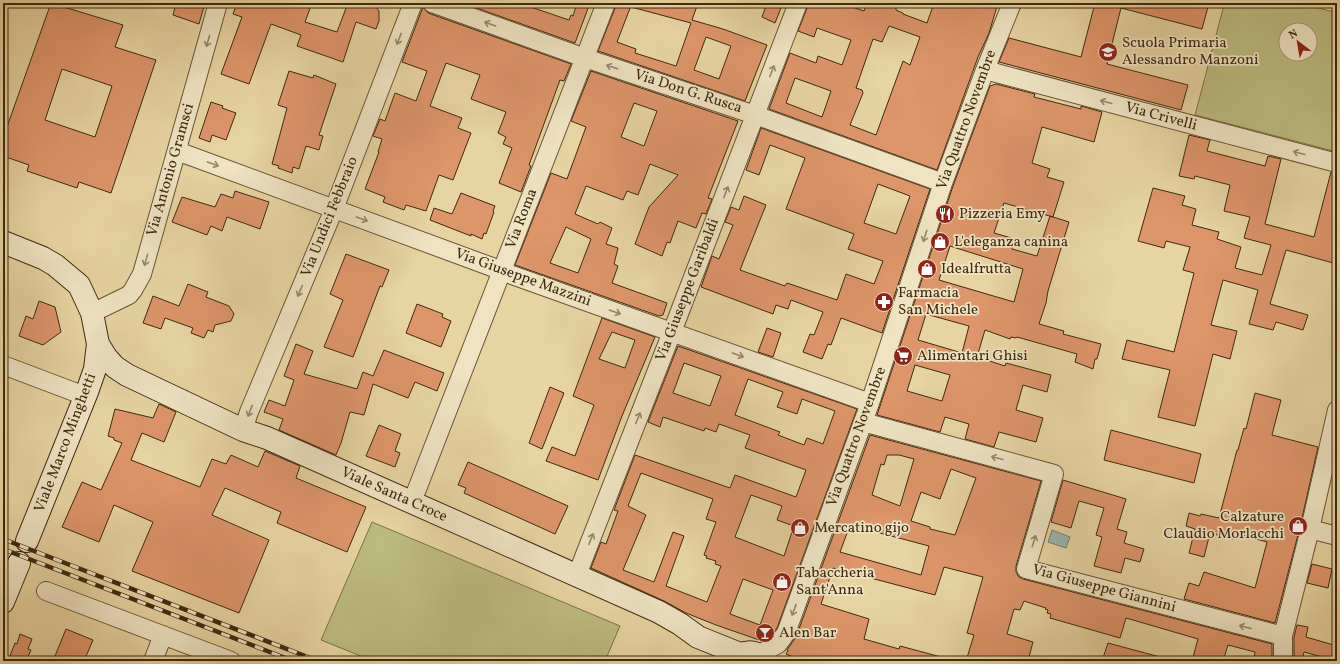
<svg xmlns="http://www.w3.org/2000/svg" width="1340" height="664" font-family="Vollkorn,serif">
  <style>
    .green { fill: #bcbb80; stroke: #7e7248; fill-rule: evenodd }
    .water { fill: #9bb5b1; stroke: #767d71 }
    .building { fill: #dd956b; stroke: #3f2a10; fill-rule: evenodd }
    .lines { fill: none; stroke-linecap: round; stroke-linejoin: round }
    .street-casing { stroke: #695434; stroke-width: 20 }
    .secondary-casing { stroke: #3f2a10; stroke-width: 24 }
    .street { stroke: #efe3c3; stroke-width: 18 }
    .secondary { stroke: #efe3c3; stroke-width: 22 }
    .rail-casing { stroke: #3f2a10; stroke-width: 4.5 }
    .rail { stroke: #efe3c3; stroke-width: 3; stroke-dasharray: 9; stroke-linecap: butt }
    .oneway { stroke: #97866a }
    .labels { text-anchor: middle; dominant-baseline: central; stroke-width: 3.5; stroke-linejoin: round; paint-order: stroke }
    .poi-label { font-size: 15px; fill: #3f2a10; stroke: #efe3c3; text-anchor: start }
    .street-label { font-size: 15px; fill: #3f2a10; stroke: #efe3c3 }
  </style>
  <rect width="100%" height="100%" fill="#e7d4a2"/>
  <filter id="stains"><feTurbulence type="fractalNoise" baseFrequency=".005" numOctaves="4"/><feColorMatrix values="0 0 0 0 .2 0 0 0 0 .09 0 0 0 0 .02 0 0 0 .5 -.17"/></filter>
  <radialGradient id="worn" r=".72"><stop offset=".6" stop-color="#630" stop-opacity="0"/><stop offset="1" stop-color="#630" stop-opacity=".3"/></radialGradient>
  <!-- green -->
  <path class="green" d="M1233,3H1301L1337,13V152L1195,115L1224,5L1231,6ZM1286,30H1310V54H1286Z
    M372,522L620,626L605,661H373L321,640Z"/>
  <!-- water -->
  <path class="water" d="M1052,530L1070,537L1066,548L1048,542Z"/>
  <!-- building -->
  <path class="building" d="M51,3L123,25L115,47L156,60L111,193L79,182L77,188L27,171L29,165L3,156V138ZM62,69L112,86L95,137L45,120Z
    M176,3H205L199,24L173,15Z
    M237,3H312L305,22L337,32L348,3H373L379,11V21L376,29L356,22L343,62L297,46L301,35L271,24L249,84L221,74L242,17L233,14Z
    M472,3H519L569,20L571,15L573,16L577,3H590L575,43L471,6Z
    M617,3H698L692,20L723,29L767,45L745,101L598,51ZM632,3L631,7L691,23L676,66L635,53L636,49L617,42ZM706,37L731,46L719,79L694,70Z
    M767,3H783L775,23L762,17Z
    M809,3H841L864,11L867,3H883L896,8V10L903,13V14L927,23L934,3H998L989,33L978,57L937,170L769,109L790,53L816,63L818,56L842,65L851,40L817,28L814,37L798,31ZM889,26L920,37L910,65L903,61L876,135L850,125L863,93L862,90L856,88L873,39L882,42ZM795,78L831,91L822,117L786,103Z
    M1095,3H1209L1202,29L1121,8L1107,64L1188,85L1181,110L999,62L1009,38L1081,57Z
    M423,7L428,13L571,64L564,81L560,80L529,165L531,166L521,192L499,183L512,148L503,144L506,137L498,133L506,112L471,99L480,75L446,63L430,106L462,118L458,128L471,133L453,180L439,175L426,211L406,205L404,210L383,202L385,197L365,189L379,152H378L382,139L373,136L380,119L385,121L395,93L416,101L427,71L402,62Z
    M289,71L313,78L314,75L336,84L319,135L323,136L319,150L306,146L299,169L293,167L292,173L278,168L279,166L272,164L287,108L278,105Z
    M591,71L738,121L708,198L712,199L706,214L702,213L696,228L678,221L670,243L667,242L662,256L635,244L649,207L678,175L650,164L638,195L627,191L623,200L586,186L575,214L598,224L600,222L612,228L606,244L618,248L614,264L618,266L612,283L667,303L663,315L659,316L515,265L551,173L567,179L586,127L571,121ZM634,103L657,111L644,146L621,137ZM566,227L591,239L578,273L550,263Z
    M996,84L1035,94L1034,97L1081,109V106L1102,112L1094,142L1042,127L1032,163L1050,169L1047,177L1064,182L1053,217L1004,203L994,233L1015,239L1012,249L1037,256L1050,216L1069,222L1048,291L1046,303L1039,324L1064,331L1063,334L1101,344L1097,359H1095L1093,369L1075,362L1077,354L1017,337L1016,338L1011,337L1010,339L985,330L977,357L1005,366L1006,363L1051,375L1047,392L1023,385L1016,410L1043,418L1036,442L999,432L994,447L965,439L969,424L945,417L940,432L877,415L953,186L990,86ZM950,246L1023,269L1014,302L939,280ZM926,314L969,326L962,353L918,340ZM915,365L950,375L942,401L907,391Z
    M211,102L223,106L222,108L236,113L226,140L212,135L210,142L199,138Z
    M761,128L930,189L882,333L841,318L831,345L828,344L822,359L803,352L810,334L814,335L823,312L791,300L788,309L776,305L773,314L701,287L712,256L719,259L733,225L725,222L731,207L739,210L744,196L766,205L740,270L785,286L787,283L837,300L846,274L874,284L883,261L848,249L854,234L786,209L805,158L770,145L759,175L746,170ZM878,184L910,196L896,234L864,223Z
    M1189,135L1210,140L1207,151L1265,166L1268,156L1281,159L1265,224L1314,237L1331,172L1337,173V264L1286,250L1270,304L1308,315L1303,330L1276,322L1273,330L1249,324L1258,290L1223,280L1211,325L1237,331L1230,359L1213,354L1195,426L1158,417L1170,370L1122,359L1127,340L1174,352L1194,273L1183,270L1190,247L1166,241L1164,248L1138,241L1153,188L1185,196L1182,205L1196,209L1192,225L1219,232L1217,239L1241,247L1235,268L1262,275L1271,245L1244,238L1250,217L1224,211L1230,185L1195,176L1194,179L1179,176Z
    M235,191L269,202L260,229L227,217L222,231L211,226L207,235L172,222L182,197L215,207L221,194L233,198Z
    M461,193L495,206L493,211L494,212L486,234L484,233L482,239L471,234V236L430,220L434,208L452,214Z
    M346,254L389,270L382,287L380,286L353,357L324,347L343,300L330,294Z
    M188,284L208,292L206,297L229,306L234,314L231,321L215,325L213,332L208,330L204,338L191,333L193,328L165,318L161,329L143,323L153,296L179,306Z
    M39,301L55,307L61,332L43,345L19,336L26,316L33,319Z
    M417,304L443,314L442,317L451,321L441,347L406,333Z
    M602,318L655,337L622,416L598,480L546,461L552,447L575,456L594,405L573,396ZM612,332L635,340L625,368L599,359Z
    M767,328L781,333L773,357L758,352Z
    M296,344L313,351L304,374L357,389L363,372L373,376L384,350L444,373L437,391L415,382L408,398L373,384L364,415L350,412L341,443L336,455L279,430L283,419L264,412L269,400L285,406L294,380L284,376Z
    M678,346L857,409L777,628L771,636L762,641L716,625L686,613L664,601L591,568L601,542L606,544L618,511L614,510L635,455L730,488L735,475L796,497L806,470L745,448L750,435L719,424L716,432L705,428L704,431L663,417L660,427L648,422ZM684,363L721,376L710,406L673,393ZM748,379L783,392L777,407L797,414L802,399L835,411L823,444L807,438L804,445L778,435L780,432L735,415ZM641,473L713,499L706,519L716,522L704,555L707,556L706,558L716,561L715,564L721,566L707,602L666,586L684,536L673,532L654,582L623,570L646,515L628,506ZM751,495L782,506L777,520L794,526L784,556L735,537ZM743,579L773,590L760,625L730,614Z
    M550,387L564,393L542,449L529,443Z
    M1255,393L1281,400L1272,435L1318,447L1300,527L1275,623L1184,599L1189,583L1199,586L1204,572L1255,588L1267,542L1234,533L1233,539L1210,533L1204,557L1189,553L1195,529L1186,526L1189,513L1200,516L1201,514L1219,518L1237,450H1238L1244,428L1246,429Z
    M159,404L176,412L164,442L142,433L131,460L200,487L212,459L226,464L231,455L258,467L265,451L300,466L296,478L366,507L347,552L277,523L281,512L225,488L212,515L269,540L239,613L132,571L153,522L114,505L99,542L62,527L82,482L101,490L122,443L114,440V438L108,436L115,409L153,418Z
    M379,425L401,434L395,451L400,453L395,467L366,456Z
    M1111,430L1201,454L1194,483L1104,460Z
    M870,435L1041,481L1016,566V572L1019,577L1023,579L1272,644V661H1254L1255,652L1228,645L1223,661H1192L1198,639L1126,618L1120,638L1050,618L1051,614L1047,613L1048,610L1045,609L1046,608L1024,601L1020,610L1014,609L1007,634L1033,642L1028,661H966L974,635L967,633L983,577L944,567L935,595L833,568L821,604L869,619L864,639L899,649L900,646L941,657V661H802L786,654L788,650H787L796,637ZM887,455H899L914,459L900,506L872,495L881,464L884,465ZM951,469L976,478L955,535L930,529V527L911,521L921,492L940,499ZM850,525L929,546L921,575L840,552Z
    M468,462L568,506L555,534L464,493L466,488L458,485Z
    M1063,480L1126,499L1117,529L1127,532L1124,543L1144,549L1140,562L1125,558L1121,573L1094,566L1102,537L1096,535L1104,508L1079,501L1071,528L1051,522Z
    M1312,564L1332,569L1328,588L1307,583Z
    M1297,625L1308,627L1306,637L1337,646V661L1304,652L1302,661H1294V637Z
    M66,629L93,640L84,661H53Z
    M20,634L32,639L28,649L31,650L26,661H8L15,643L17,644Z
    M1108,643L1160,657L1159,661H1102Z"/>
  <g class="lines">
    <defs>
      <path id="street" d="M432,3L585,58L755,115L943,183
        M985,70L1337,163
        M177,151L492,267L512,275L870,403
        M92,313L129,295L133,290L142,274L218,3
        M3,365L85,396
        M863,422L1054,474L1026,569L1283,636
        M243,430L249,412L334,209L413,3
        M412,502L606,3
        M1310,529L1337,536
        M577,575L672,332L798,3
        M46,591L231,661
        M758,655L778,644L786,633L870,403L943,183L985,70L1012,3
        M153,661L163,635
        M1283,661V636L1310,529L1337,410"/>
      <path id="secondary" d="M3,242L43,258L55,265L79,285L92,313L98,344L95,369L87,392L27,541
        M98,344L106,357L115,367L127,375L243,430L267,438L659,612L680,624L698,637L740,654
        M3,602L19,563
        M731,661C740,650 756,649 765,661"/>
    </defs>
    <!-- street casing -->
    <use href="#street" class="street-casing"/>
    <!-- secondary casing -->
    <use href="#secondary" class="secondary-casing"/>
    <!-- street -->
    <use href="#street" class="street"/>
    <!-- secondary -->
    <use href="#secondary" class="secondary"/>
    <defs>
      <path id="rail" d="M3,539L318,661
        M3,549L293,661"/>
    </defs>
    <!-- rail casing -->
    <use href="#rail" class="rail-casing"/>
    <!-- rail -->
    <use href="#rail" class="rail"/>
  </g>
  <!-- one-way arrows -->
  <defs><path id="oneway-shaft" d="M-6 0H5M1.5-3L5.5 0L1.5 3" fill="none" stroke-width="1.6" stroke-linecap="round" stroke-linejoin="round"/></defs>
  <g class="oneway">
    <use href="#oneway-shaft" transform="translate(490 24) rotate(-160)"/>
    <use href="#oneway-shaft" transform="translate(399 39) rotate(111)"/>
    <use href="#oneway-shaft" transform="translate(208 41) rotate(106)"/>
    <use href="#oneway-shaft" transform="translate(612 67) rotate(-162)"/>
    <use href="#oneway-shaft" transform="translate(772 71) rotate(-69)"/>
    <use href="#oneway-shaft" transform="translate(1106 102) rotate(-165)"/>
    <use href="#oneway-shaft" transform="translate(1299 153) rotate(-165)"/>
    <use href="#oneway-shaft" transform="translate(213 164) rotate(20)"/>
    <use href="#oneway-shaft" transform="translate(726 192) rotate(-69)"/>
    <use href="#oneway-shaft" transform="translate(362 219) rotate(20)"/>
    <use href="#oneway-shaft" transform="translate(925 236) rotate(108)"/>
    <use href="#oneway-shaft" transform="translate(146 260) rotate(106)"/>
    <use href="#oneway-shaft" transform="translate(300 291) rotate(113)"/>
    <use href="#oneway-shaft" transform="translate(615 312) rotate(20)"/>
    <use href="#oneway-shaft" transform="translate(738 355) rotate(20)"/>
    <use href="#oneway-shaft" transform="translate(250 411) rotate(111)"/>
    <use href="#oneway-shaft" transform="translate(638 418) rotate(-68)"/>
    <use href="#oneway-shaft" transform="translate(997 458) rotate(-165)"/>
    <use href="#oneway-shaft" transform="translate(591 539) rotate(-68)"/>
    <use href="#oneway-shaft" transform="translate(1034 541) rotate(-73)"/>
    <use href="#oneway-shaft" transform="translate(794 610) rotate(110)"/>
    <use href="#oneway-shaft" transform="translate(1245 627) rotate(-165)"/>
  </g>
  <!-- icons -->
  <defs>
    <symbol id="school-disc" viewBox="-11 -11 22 22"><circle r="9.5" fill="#8f2418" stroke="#efe3c3"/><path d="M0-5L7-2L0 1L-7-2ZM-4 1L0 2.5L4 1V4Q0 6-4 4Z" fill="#fff"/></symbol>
    <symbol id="restaurant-disc" viewBox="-11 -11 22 22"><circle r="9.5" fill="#8f2418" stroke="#efe3c3"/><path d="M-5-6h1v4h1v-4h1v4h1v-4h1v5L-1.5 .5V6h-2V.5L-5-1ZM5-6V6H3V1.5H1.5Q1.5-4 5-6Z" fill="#fff"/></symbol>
    <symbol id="shop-disc" viewBox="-11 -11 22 22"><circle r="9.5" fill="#8f2418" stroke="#efe3c3"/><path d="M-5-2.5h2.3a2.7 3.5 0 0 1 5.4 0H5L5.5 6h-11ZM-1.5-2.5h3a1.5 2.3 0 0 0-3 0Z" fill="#fff"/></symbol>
    <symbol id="pharmacy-disc" viewBox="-11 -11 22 22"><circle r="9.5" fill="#8f2418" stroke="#efe3c3"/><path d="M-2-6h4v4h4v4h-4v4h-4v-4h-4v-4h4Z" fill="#fff"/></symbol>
    <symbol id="supermarket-disc" viewBox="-11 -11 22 22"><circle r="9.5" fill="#8f2418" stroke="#efe3c3"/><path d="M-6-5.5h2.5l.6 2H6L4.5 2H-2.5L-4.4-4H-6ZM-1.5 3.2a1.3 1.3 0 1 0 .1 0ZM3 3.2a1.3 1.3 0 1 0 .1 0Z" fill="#fff"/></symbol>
    <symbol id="bar-disc" viewBox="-11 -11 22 22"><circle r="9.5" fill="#8f2418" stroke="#efe3c3"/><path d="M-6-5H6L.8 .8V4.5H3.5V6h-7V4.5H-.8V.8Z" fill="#fff"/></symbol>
  </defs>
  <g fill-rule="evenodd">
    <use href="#school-disc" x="1097" y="41" width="22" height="22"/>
    <use href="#restaurant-disc" x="934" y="203" width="22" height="22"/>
    <use href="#shop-disc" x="929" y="231" width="22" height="22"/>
    <use href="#shop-disc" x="916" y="258" width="22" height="22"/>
    <use href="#pharmacy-disc" x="873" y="291" width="22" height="22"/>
    <use href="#supermarket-disc" x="892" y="345" width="22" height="22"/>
    <use href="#shop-disc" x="1287" y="515" width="22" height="22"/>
    <use href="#shop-disc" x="789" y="517" width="22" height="22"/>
    <use href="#shop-disc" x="771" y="571" width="22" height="22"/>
    <use href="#bar-disc" x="754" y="622" width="22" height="22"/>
  </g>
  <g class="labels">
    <!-- poi labels -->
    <g class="poi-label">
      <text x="1122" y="43">Scuola Primaria<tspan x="1122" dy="17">Alessandro Manzoni</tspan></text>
      <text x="959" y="214">Pizzeria Emy</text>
      <text x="954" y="242">L'eleganza canina</text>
      <text x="941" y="269">Idealfrutta</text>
      <text x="898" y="293">Farmacia<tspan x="898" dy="17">San Michele</tspan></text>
      <text x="917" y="356">Alimentari Ghisi</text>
      <text x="1284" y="517" text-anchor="end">Calzature<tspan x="1284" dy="17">Claudio Morlacchi</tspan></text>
      <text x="814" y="528">Mercatino gijo</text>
      <text x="796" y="573">Tabaccheria<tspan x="796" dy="17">Sant'Anna</tspan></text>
      <text x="779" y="633">Alen Bar</text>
    </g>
    <!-- street labels -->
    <g class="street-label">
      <text transform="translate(688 92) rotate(18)">Via Don G. Rusca</text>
      <text transform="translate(1161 117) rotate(15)">Via Crivelli</text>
      <text transform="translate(967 120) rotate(-70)">Via Quattro Novembre</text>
      <text transform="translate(171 170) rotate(-74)">Via Antonio Gramsci</text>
      <text transform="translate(330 217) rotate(-68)">Via Undici Febbraio</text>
      <text transform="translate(522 219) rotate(-69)">Via Roma</text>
      <text transform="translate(523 278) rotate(20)">Via Giuseppe Mazzini</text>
      <text transform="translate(688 290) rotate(-69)">Via Giuseppe Garibaldi</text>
      <text transform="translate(857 437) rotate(-70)">Via Quattro Novembre</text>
      <text transform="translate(66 443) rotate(-69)">Viale Marco Minghetti</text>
      <text transform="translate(394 495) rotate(24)">Viale Santa Croce</text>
      <text transform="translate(1104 589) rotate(15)">Via Giuseppe Giannini</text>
    </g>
  </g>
  <!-- margin -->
  <rect width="1340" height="664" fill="none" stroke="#e7d4a2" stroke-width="16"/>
  <rect x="4" y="4" width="1332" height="656" fill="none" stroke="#3f2a10" stroke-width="2"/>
  <rect x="8" y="8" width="1324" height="648" fill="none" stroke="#3f2a10"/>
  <!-- north arrow -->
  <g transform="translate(1298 42) rotate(329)"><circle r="19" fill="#efe3c3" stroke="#a9997b"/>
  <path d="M0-3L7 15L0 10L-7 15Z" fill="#8f2418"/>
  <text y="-6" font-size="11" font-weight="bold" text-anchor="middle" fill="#3f2a10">N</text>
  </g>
  <rect width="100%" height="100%" filter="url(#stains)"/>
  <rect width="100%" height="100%" fill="url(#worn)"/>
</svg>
